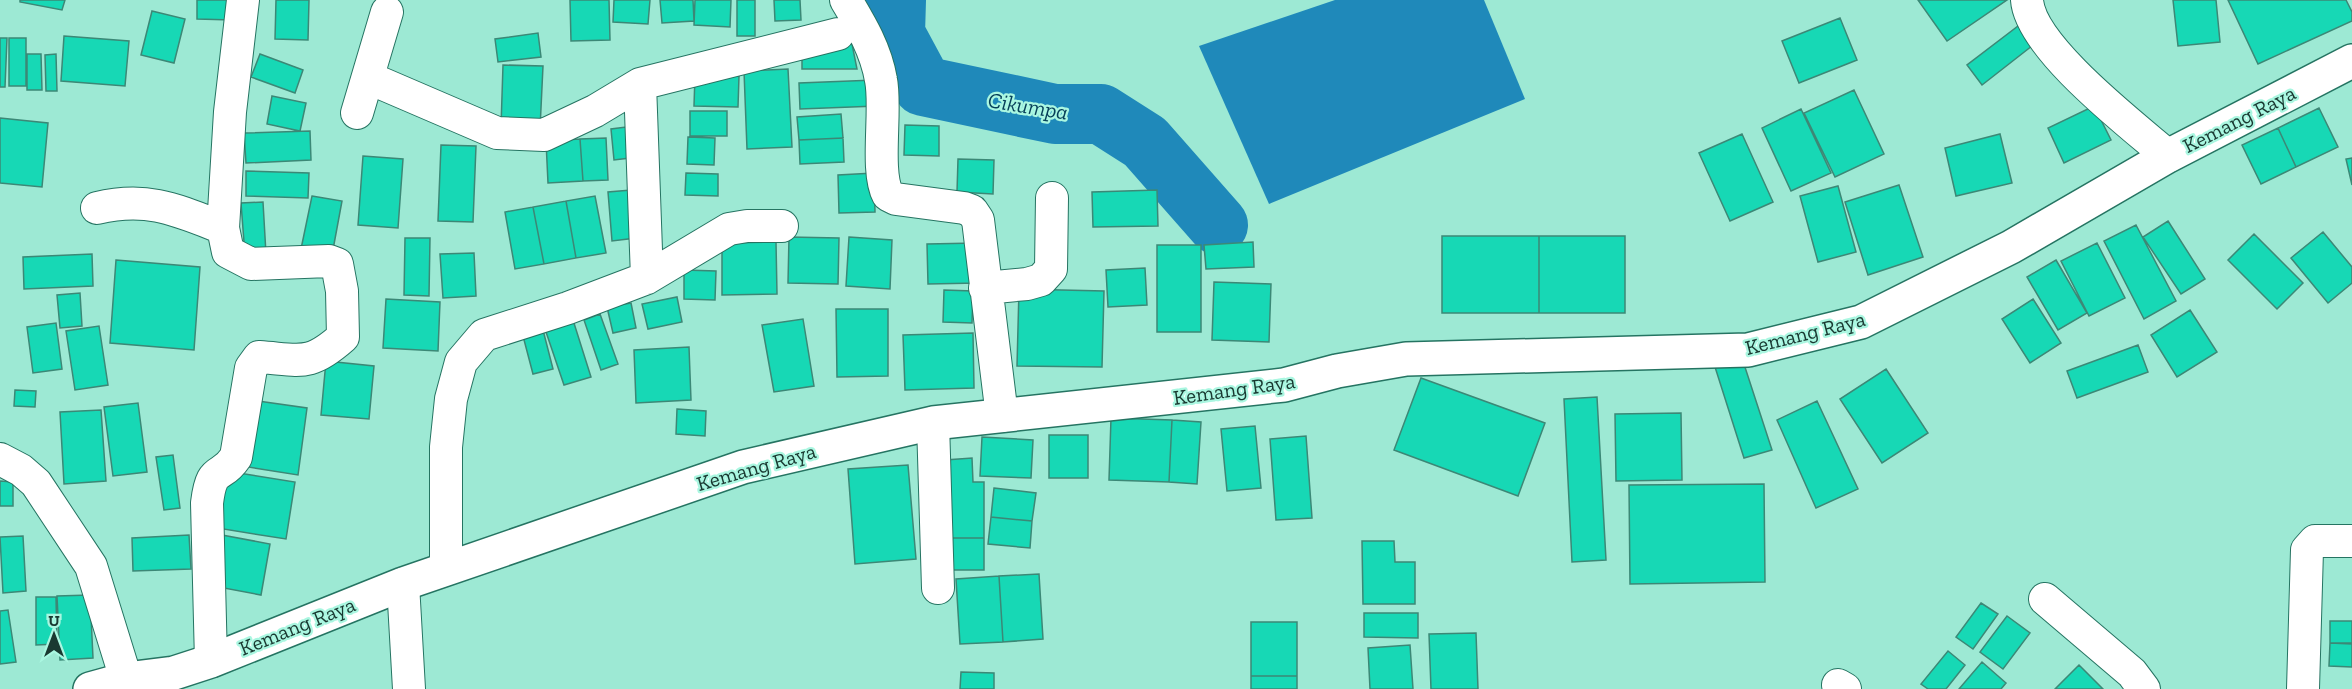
<svg xmlns="http://www.w3.org/2000/svg" width="2352" height="689" font-family="'Zilla Slab',serif">
  <style>
    .water { fill: #1f89ba }
    .lines { fill: none; stroke-linecap: round; stroke-linejoin: round }
    .river { stroke: #1f89ba; stroke-width: 60 }
    .building { fill: #17d8b5; stroke: #3c8876; stroke-width: 1.5 }
    .minor-casing { stroke: #257462; stroke-width: 34 }
    .tertiary-casing { stroke: #257462; stroke-width: 36 }
    .minor { stroke: #fff; stroke-width: 32 }
    .tertiary { stroke: #fff; stroke-width: 33 }
    .labels { text-anchor: middle; dominant-baseline: central; stroke-width: 4.5; stroke-linejoin: round; paint-order: stroke }
    .street-label { font-size: 21px; fill: #193931; stroke: #aaf7e1 }
    .water-label { font-size: 22px; font-style: italic; fill: #063f59; stroke: #aaf7e1 }
  </style>
  <rect width="100%" height="100%" fill="#9de9d4"/>
  <!-- water -->
  <path class="water" d="M1335,0H1484L1525,99L1269,204L1199,46Z"/>
  <g class="lines">
    <!-- river -->
    <path class="river" d="M896,0L895,34L923,86L1055,114H1101L1145,142L1218,225"/>
  </g>
  <!-- building -->
  <path class="building" d="M20,0H65L62,10L20,2Z
    M197,0H232V20L197,19Z
    M276,0H309L308,40L275,39Z
    M570,0H609L610,40L571,41Z
    M614,0H650L648,24L613,22Z
    M660,0H693L694,21L662,23Z
    M695,0H731L730,27L694,25Z
    M737,0H755V36H737Z
    M774,0H800L801,20L775,21Z
    M1918,0H2007L1947,41Z
    M2173,0H2216L2220,42L2178,46Z
    M2228,0H2346L2352,12V21L2258,64Z
    M152,11L185,19L174,63L141,55Z
    M1840,18L1857,60L1799,83L1782,41Z
    M2022,23L2037,42L1982,85L1967,65Z
    M538,33L541,57L498,62L495,39Z
    M64,36L129,41L125,86L61,81Z
    M0,38H7L5,87H0Z
    M9,38H26V86H9Z
    M802,44H852L857,69H802Z
    M27,54H41L42,90H27Z
    M56,54L57,91H46L45,55Z
    M260,54L303,70L295,93L251,77Z
    M503,65L543,66L540,129L501,127Z
    M788,69L792,147L747,149L744,71Z
    M695,75L739,76L738,107L694,106Z
    M875,80L877,106L800,109L799,83Z
    M1854,90L1884,154L1835,177L1804,113Z
    M272,96L306,103L300,131L267,124Z
    M2094,106L2111,140L2064,163L2048,128Z
    M2319,108L2338,147L2296,167L2278,128Z
    M1801,109L1831,173L1791,191L1762,128Z
    M690,111H727V136H690Z
    M841,114L843,138L799,140L797,117Z
    M0,118L48,123L42,187L0,183Z
    M905,125L939,126V156L904,155Z
    M626,127L630,158L614,160L611,129Z
    M2278,128L2296,167L2261,184L2242,145Z
    M310,131L311,160L246,163L244,133Z
    M1742,134L1773,202L1730,221L1699,153Z
    M2000,134L2012,183L1956,196L1945,148Z
    M688,137L715,138L714,165L687,164Z
    M606,138L608,180L583,181L580,139Z
    M843,138L844,162L800,164L799,140Z
    M580,139L583,181L548,183L546,141Z
    M441,145L476,146L473,222L438,221Z
    M363,156L403,159L398,228L358,225Z
    M2352,158V185L2346,159Z
    M958,159L994,160L993,194L957,192Z
    M246,171L309,173L308,198L246,196Z
    M686,173L718,174V196L685,195Z
    M874,173L875,212L839,213L838,175Z
    M1899,185L1923,257L1868,275L1845,202Z
    M1838,186L1856,252L1818,262L1800,196Z
    M631,190L636,238L612,241L608,192Z
    M1157,190L1158,226L1093,227L1092,192Z
    M312,196L342,201L332,255L301,249Z
    M595,196L606,253L576,258L566,201Z
    M566,201L576,258L544,264L533,207Z
    M263,202L266,254L245,255L241,203Z
    M533,207L544,264L515,269L505,212Z
    M2168,221L2205,279L2181,294L2143,237Z
    M2136,225L2176,301L2144,319L2104,241Z
    M2323,232L2352,267V283L2328,303L2291,258Z
    M2254,234L2303,283L2277,309L2228,260Z
    M1442,236H1539V313H1442Z
    M1539,236H1625V313H1539Z
    M789,237L839,238L838,284L788,283Z
    M849,237L892,240L890,289L846,286Z
    M405,238H430L429,296L404,295Z
    M776,242L777,294L722,295V243Z
    M1253,242L1254,267L1206,269L1204,245Z
    M977,243L978,283L928,284L927,244Z
    M2097,243L2125,298L2089,316L2061,261Z
    M1157,245H1201V332H1157Z
    M474,253L476,296L443,298L440,254Z
    M92,254L93,286L24,289L23,257Z
    M116,260L200,267L194,350L110,343Z
    M2056,260L2087,313L2058,330L2027,277Z
    M1145,268L1147,305L1108,307L1106,270Z
    M684,270L716,271L715,300L684,299Z
    M1214,282L1271,284L1269,342L1212,340Z
    M1019,289L1104,291L1102,367L1017,366Z
    M944,290L973,291L972,323L943,322Z
    M80,293L82,326L60,328L57,295Z
    M677,297L682,322L648,329L642,304Z
    M386,299L440,302L438,351L383,348Z
    M2033,299L2061,343L2030,363L2002,319Z
    M631,303L636,328L613,333L607,307Z
    M836,309H888V376L837,377Z
    M2190,310L2217,352L2177,377L2151,335Z
    M600,314L618,364L601,370L584,320Z
    M803,319L814,386L774,392L762,325Z
    M573,320L591,377L564,385L545,329Z
    M56,323L62,369L33,373L27,327Z
    M99,326L108,385L75,390L66,331Z
    M543,330L553,369L533,374L523,336Z
    M973,333L974,388L905,390L903,335Z
    M2138,345L2148,372L2077,398L2067,371Z
    M689,347L691,400L636,403L634,350Z
    M1742,358L1772,450L1744,458L1715,367Z
    M326,361L374,366L369,419L321,415Z
    M1886,369L1928,433L1882,463L1840,399Z
    M1421,378L1545,423L1518,496L1394,450Z
    M15,390L36,391L35,407L14,406Z
    M1597,397L1606,560L1572,562L1564,399Z
    M258,401L307,408L298,475L248,467Z
    M1817,401L1858,489L1816,508L1777,420Z
    M138,403L147,472L113,476L104,407Z
    M677,409L706,411L705,436L676,434Z
    M101,410L106,481L64,484L60,412Z
    M1681,413L1682,480L1616,481L1615,414Z
    M1111,418L1172,420L1169,482L1109,480Z
    M1172,420L1201,422L1197,484L1169,482Z
    M1255,426L1261,488L1227,491L1221,429Z
    M1049,435H1088V478H1049Z
    M1306,436L1312,518L1276,520L1270,439Z
    M982,437L1033,440L1031,478L980,476Z
    M173,455L180,508L164,510L156,457Z
    M972,458L973,482H984V538H946L945,460Z
    M908,465L916,559L855,564L848,469Z
    M226,471L295,482L286,539L217,528Z
    M0,481L13,482V506H0Z
    M1764,484L1765,582L1630,584L1629,485Z
    M994,488L1036,493L1032,521L991,517Z
    M991,517L1032,521L1030,548L988,544Z
    M189,535L191,569L133,571L132,538Z
    M222,535L270,544L261,595L213,586Z
    M23,536L26,591L3,593L0,537Z
    M946,538H984V570H946Z
    M1362,541H1394L1395,562H1415V604H1363Z
    M1039,574L1043,639L1003,642L999,576Z
    M999,576L1003,642L960,644L956,579Z
    M90,595L93,658L60,660L57,596Z
    M36,597H56L57,644L36,645Z
    M1981,603L1998,614L1973,649L1956,637Z
    M8,610L16,662L0,664V611Z
    M1364,613H1418V638L1364,637Z
    M2007,616L2030,633L2003,669L1980,652Z
    M2330,621H2352V643H2330Z
    M1251,622H1297V676H1251Z
    M1476,633L1478,689H1431L1429,634Z
    M2330,643L2352,644V667L2329,666Z
    M1410,645L1413,689H1370L1368,648Z
    M1948,651L1965,665L1946,689H1928L1921,684Z
    M1982,662L2006,683L2001,689H1959Z
    M2079,665L2103,689H2055Z
    M961,672L994,673V689H960Z
    M1251,676H1297V689H1251Z"/>
  <g class="lines">
    <defs>
      <path id="minor" d="M846,0C861,25 876,50 881,80C887,109 875,171 888,195L896,199L964,208L972,211L978,220L1002,416
        M2027,0C2030,47 2132,125 2168,156
        M369,78L497,133L544,135L595,111L640,84L838,34
        M640,84L647,278
        M357,113L387,12
        M97,208C148,196 177,210 223,228
        M985,288L1027,284L1041,280L1051,269L1052,198
        M933,423L938,588
        M0,459L21,470L36,483L91,566L126,679
        M446,569V447L451,399L461,362L484,335L568,308L647,278L729,229L747,226H782
        M403,584L409,689
        M2045,599L2132,673L2144,689
        M211,661L207,503C212,463 220,481 236,457L251,368L259,357C302,360 309,367 343,337L342,291L337,264L329,261L251,264L228,252L223,228L230,112L243,0
        M1838,685L1845,689
        M2303,689L2307,550L2315,541H2352"/>
      <path id="tertiary" d="M90,689L126,679L174,673L211,661L403,584L743,467L933,423L1284,385L1337,371L1406,359L1748,350L1861,322L2011,247L2168,156L2352,61"/>
    </defs>
    <!-- minor casing -->
    <use href="#minor" class="minor-casing"/>
    <!-- tertiary casing -->
    <use href="#tertiary" class="tertiary-casing"/>
    <!-- minor -->
    <use href="#minor" class="minor"/>
    <!-- tertiary -->
    <use href="#tertiary" class="tertiary"/>
  </g>
  <g class="labels">
    <!-- street labels -->
    <g class="street-label">
      <text transform="translate(2239 119) rotate(-27)">Kemang Raya</text>
      <text transform="translate(1805 333) rotate(-14)">Kemang Raya</text>
      <text transform="translate(1234 389) rotate(-8)">Kemang Raya</text>
      <text transform="translate(756 467) rotate(-16)">Kemang Raya</text>
      <text transform="translate(297 626) rotate(-22)">Kemang Raya</text>
    </g>
    <!-- water labels -->
    <g class="water-label">
      <text transform="translate(1028 106) rotate(9)">Cikumpa</text>
    </g>
  </g>
  <!-- north arrow -->
  <g transform="translate(54 635)" stroke="#aaf7e1" stroke-width="4.5" paint-order="stroke">
  <path d="M0-4.5L10 22L0 15L-10 22Z" fill="#193931"/>
  <text y="-9" font-size="16" font-weight="bold" text-anchor="middle" fill="#193931">U</text>
  </g>
</svg>
